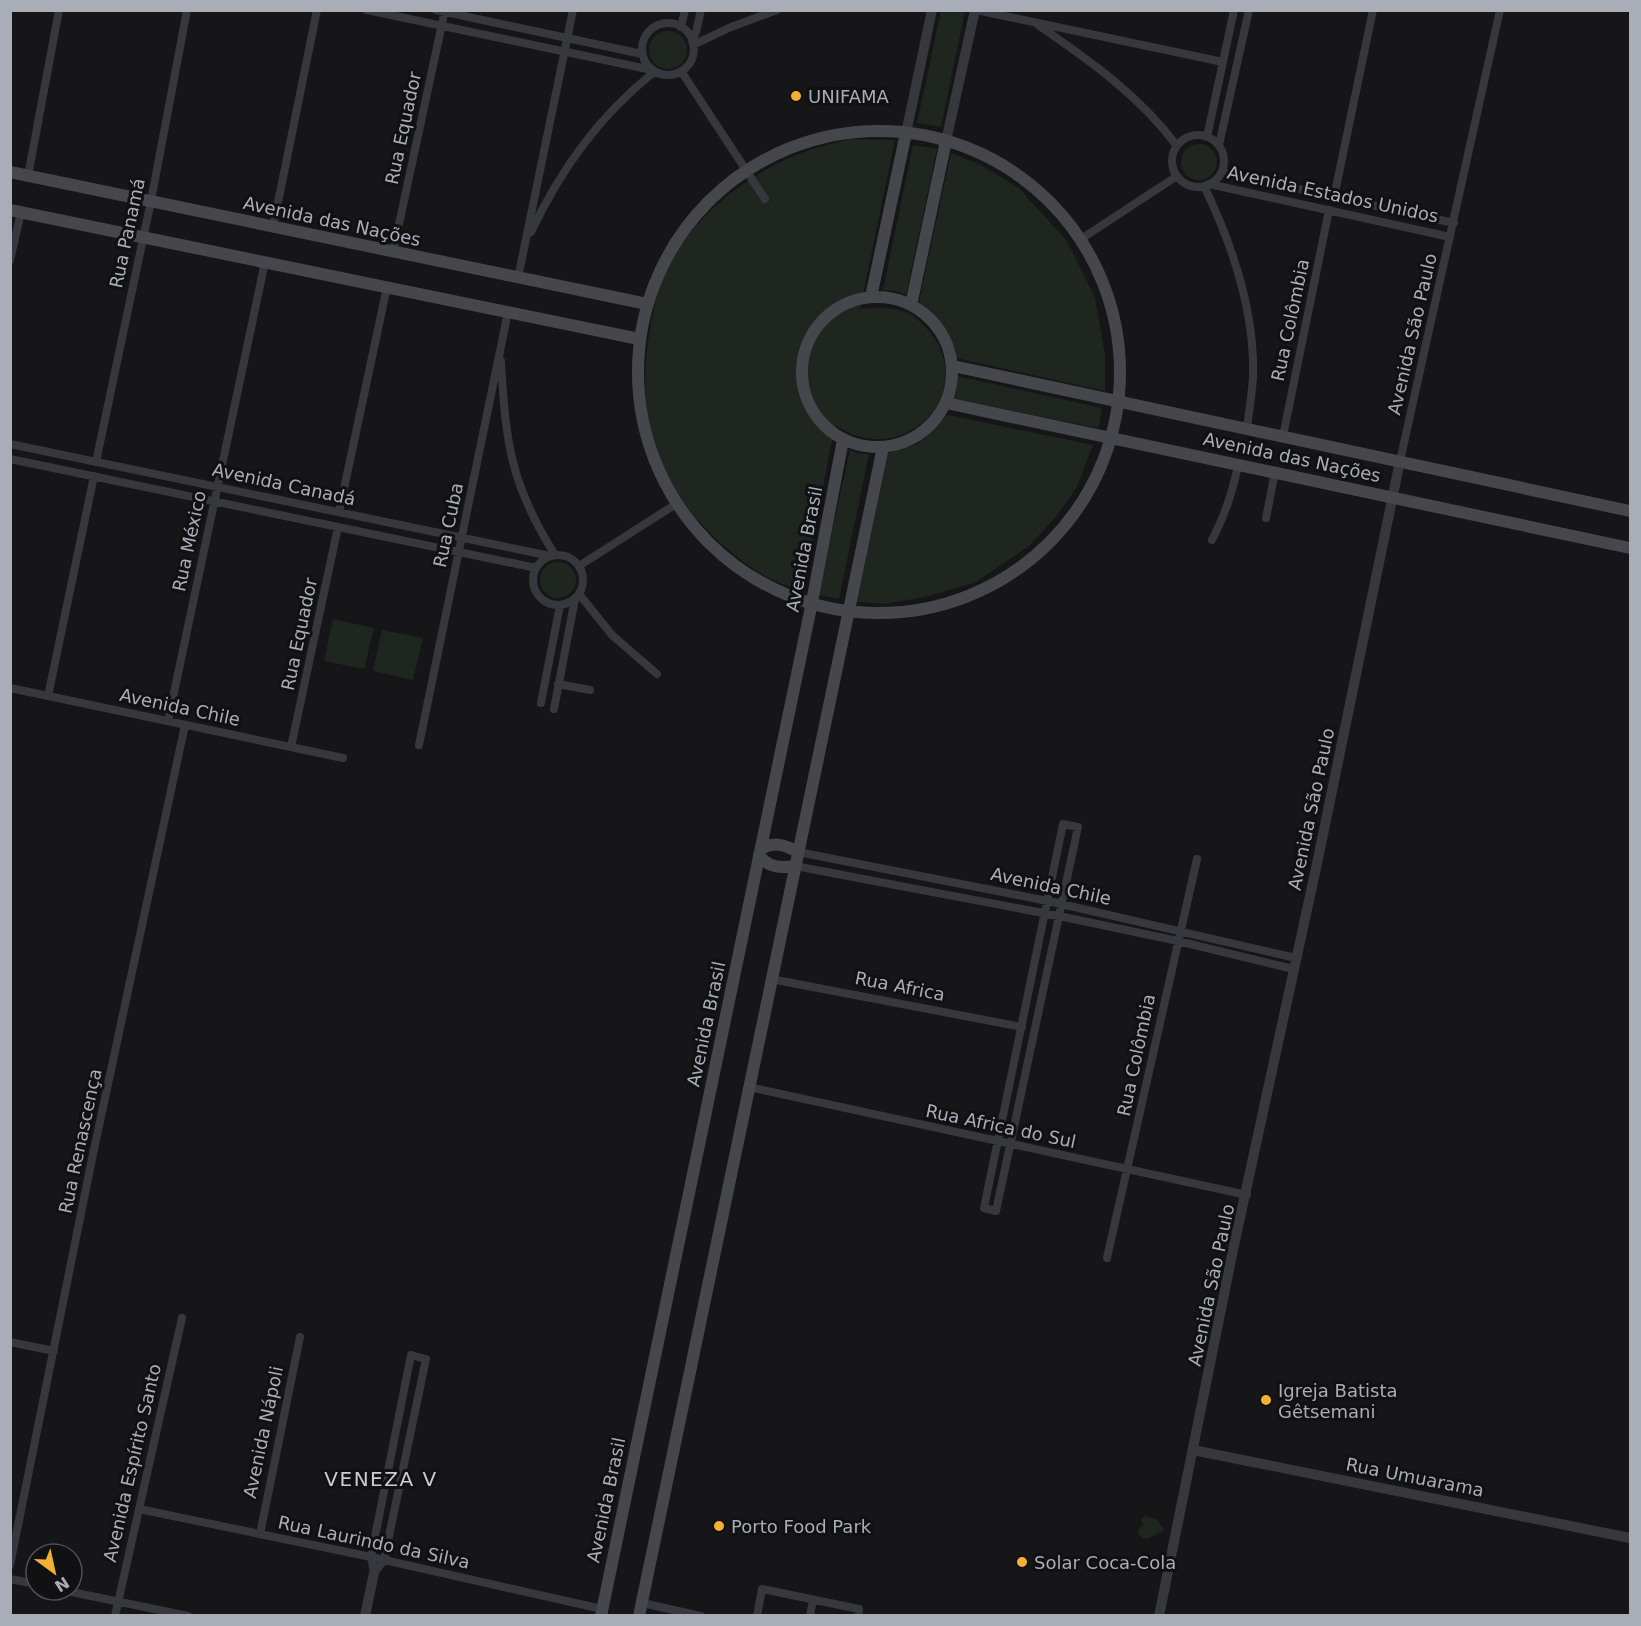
<svg xmlns="http://www.w3.org/2000/svg" width="1641" height="1626" font-family="'DejaVu Sans',sans-serif">
  <style>
    .green { fill: #1e261f }
    .lines { fill: none; stroke-linecap: round; stroke-linejoin: round }
    .minor { stroke: #37383d; stroke-width: 8 }
    .tertiary { stroke: #37383d; stroke-width: 10 }
    .secondary { stroke: #45474d; stroke-width: 12 }
    .poi-dot { fill: #f2b134; stroke: #111113; stroke-width: 2 }
    .labels { text-anchor: middle; dominant-baseline: central; stroke-width: 6; stroke-linejoin: round; paint-order: stroke }
    .poi-label { font-size: 18px; fill: #a8adb8; stroke: #111113; text-anchor: start }
    .street-label { font-size: 18px; fill: #a8adb8; stroke: #111113 }
    .neighbourhood-label { font-size: 20px; letter-spacing: 1.5px; fill: #c9ccd4; stroke: #111113 }
  </style>
  <rect width="100%" height="100%" fill="#161618"/>
  <!-- green -->
  <path class="green" d="M941,11H965L941,127L917,123Z
    M649 50a19 19 0 1 1 38 0a19 19 0 1 1-38 0Z
    M850,139L895,140L860,309C875,308 889,306 905,312C916,316 925,326 932,335C977,395 902,471 835,425L803,591C792,587 780,584 769,578C746,566 726,549 708,531C652,474 636,408 650,330C654,307 657,285 668,265C694,217 744,177 794,156C812,148 831,144 850,139Z
    M1181 162a18 18 0 1 1 36 0a18 18 0 1 1-36 0Z
    M913,145L937,149L906,295L895,291L883,290Z
    M951,153L979,164L1019,188L1067,241L1095,297L1105,355V391L956,358C950,333 937,318 919,301Z
    M957,376L1102,408L1099,428L952,399L957,386Z
    M948,415L1093,445L1077,487L1055,518L1029,546L1003,564L974,583L925,597L884,604L857,602L888,453L918,444Z
    M850,450L859,454H869L839,599L818,595Z
    M540 580a18 18 0 1 1 36 0a18 18 0 1 1-36 0Z
    M333,619L374,628L364,669L324,661Z
    M382,630L423,638L413,680L373,671Z
    M1146,1516L1157,1520L1164,1530L1148,1539L1142,1538L1138,1533L1139,1528L1143,1525L1141,1519Z"/>
  <g class="lines">
    <!-- minor -->
    <path class="minor" d="M367,10L652,70
      M436,10L642,54
      M976,10L1223,62
      M642 49a26 26 0 1 1 52 0a26 26 0 1 1-52 0Z
      M1038,25C1089,60 1140,96 1177,146
      M681,27L685,10
      M692,41L696,32L701,10
      M693,45L731,27L777,10
      M681,71L765,199
      M1172 161a26 26 0 1 1 52 0a26 26 0 1 1-52 0Z
      M1207,137L1234,10
      M1219,145L1249,10
      M1222,172L1454,223
      M28,176L59,10
      M1209,184L1450,237
      M1204,186C1232,244 1255,311 1253,377C1252,394 1249,411 1247,428
      M1334,197L1373,10
      M273,227L317,10
      M531,232C561,169 599,116 654,72
      M1081,239L1177,176
      M393,252L445,10
      M10,260L21,212
      M518,278L573,10
      M501,361C503,394 505,430 513,462C521,494 538,528 555,555
      M1283,436L1329,210
      M10,444L550,556
      M10,459L536,568
      M1400,461L1500,10
      M96,462L151,201L187,10
      M339,512L387,287
      M1266,518L1275,472
      M1212,540C1225,515 1233,491 1238,465
      M533 580a25 25 0 1 1 50 0a25 25 0 1 1-50 0Z
      M579,566L676,504
      M579,594L612,635L657,674
      M558,684L590,690
      M10,688L343,758
      M48,696L94,476
      M541,703L560,605
      M554,709L575,599
      M168,721L265,262
      M419,745L508,312
      M291,747L338,527
      M1063,824L1078,827L996,1211L984,1208Z
      M798,852L1048,901L1296,958
      M795,866L1059,916L1178,941L1293,969
      M771,979L1022,1027
      M749,1087L1247,1195
      M1107,1258L1197,859
      M10,1342L54,1351
      M411,1355L426,1359L384,1560L374,1573L371,1557Z
      M139,1509L371,1557L602,1609
      M260,1534L300,1337
      M10,1565L93,1154L185,725
      M10,1579L36,1584
      M62,1590L188,1616
      M642,1603L701,1616
      M115,1616L182,1318
      M757,1616L762,1589L859,1609L858,1616
      M810,1616L813,1600"/>
    <!-- tertiary -->
    <path class="tertiary" d="M906,133L932,10
      M946,141L975,10
      M1193,1450L1630,1538
      M365,1616L374,1573
      M1159,1616L1233,1250L1318,859L1400,461"/>
    <!-- secondary -->
    <path class="secondary" d="M638 372a241 241 0 1 1 482 0a241 241 0 1 1-482 0Z
      M10,172L647,304
      M10,210L639,339
      M802 372a75 75 0 1 1 150 0a75 75 0 1 1-150 0Z
      M871,297L906,133
      M911,305L946,141
      M953,366L1630,511
      M946,403L1630,548
      M761,849C774,841 785,845 798,852
      M759,855C768,868 781,868 795,866
      M601,1616L811,607L843,440
      M639,1616L883,447"/>
  </g>
  <!-- markers -->
  <g class="poi-dot">
    <circle cx="796" cy="96" r="6"/>
    <circle cx="1266" cy="1400" r="6"/>
    <circle cx="719" cy="1526" r="6"/>
    <circle cx="1022" cy="1562" r="6"/>
  </g>
  <g class="labels">
    <!-- poi labels -->
    <g class="poi-label">
      <text x="808" y="96">UNIFAMA</text>
      <text x="1278" y="1390">Igreja Batista<tspan x="1278" dy="21">Gêtsemani</tspan></text>
      <text x="731" y="1526">Porto Food Park</text>
      <text x="1034" y="1562">Solar Coca-Cola</text>
    </g>
    <!-- street labels -->
    <g class="street-label">
      <text transform="translate(403 128) rotate(-78)">Rua Equador</text>
      <text transform="translate(1333 194) rotate(12)">Avenida Estados Unidos</text>
      <text transform="translate(332 221) rotate(12)">Avenida das Nações</text>
      <text transform="translate(127 233) rotate(-78)">Rua Panamá</text>
      <text transform="translate(1290 320) rotate(-78)">Rua Colômbia</text>
      <text transform="translate(1412 334) rotate(-77)">Avenida São Paulo</text>
      <text transform="translate(1292 457) rotate(12)">Avenida das Nações</text>
      <text transform="translate(284 484) rotate(12)">Avenida Canadá</text>
      <text transform="translate(448 525) rotate(-78)">Rua Cuba</text>
      <text transform="translate(189 541) rotate(-78)">Rua México</text>
      <text transform="translate(804 549) rotate(-79)">Avenida Brasil</text>
      <text transform="translate(299 634) rotate(-78)">Rua Equador</text>
      <text transform="translate(180 707) rotate(12)">Avenida Chile</text>
      <text transform="translate(1311 809) rotate(-78)">Avenida São Paulo</text>
      <text transform="translate(1051 886) rotate(12)">Avenida Chile</text>
      <text transform="translate(900 986) rotate(11)">Rua Africa</text>
      <text transform="translate(706 1024) rotate(-78)">Avenida Brasil</text>
      <text transform="translate(1136 1055) rotate(-78)">Rua Colômbia</text>
      <text transform="translate(1001 1126) rotate(12)">Rua Africa do Sul</text>
      <text transform="translate(80 1141) rotate(-78)">Rua Renascença</text>
      <text transform="translate(1211 1285) rotate(-78)">Avenida São Paulo</text>
      <text transform="translate(263 1432) rotate(-78)">Avenida Nápoli</text>
      <text transform="translate(132 1463) rotate(-77)">Avenida Espírito Santo</text>
      <text transform="translate(1415 1477) rotate(11)">Rua Umuarama</text>
      <text transform="translate(606 1500) rotate(-78)">Avenida Brasil</text>
      <text transform="translate(374 1542) rotate(12)">Rua Laurindo da Silva</text>
    </g>
    <!-- neighbourhood labels -->
    <g class="neighbourhood-label">
      <text x="381" y="1479">VENEZA V</text>
    </g>
  </g>
  <!-- border -->
  <rect width="1641" height="1626" fill="none" stroke="#a8adb8" stroke-width="24"/>
  <!-- north arrow -->
  <g transform="translate(54 1572) rotate(147)"><circle r="28" fill="#111113" stroke="#4d4f55" stroke-width="1.5"/>
  <path d="M0-4.5L10 22L0 15L-10 22Z" fill="#f2b134"/>
  <text y="-9" font-size="16" font-weight="bold" text-anchor="middle" fill="#a8adb8">N</text>
  </g>
</svg>
